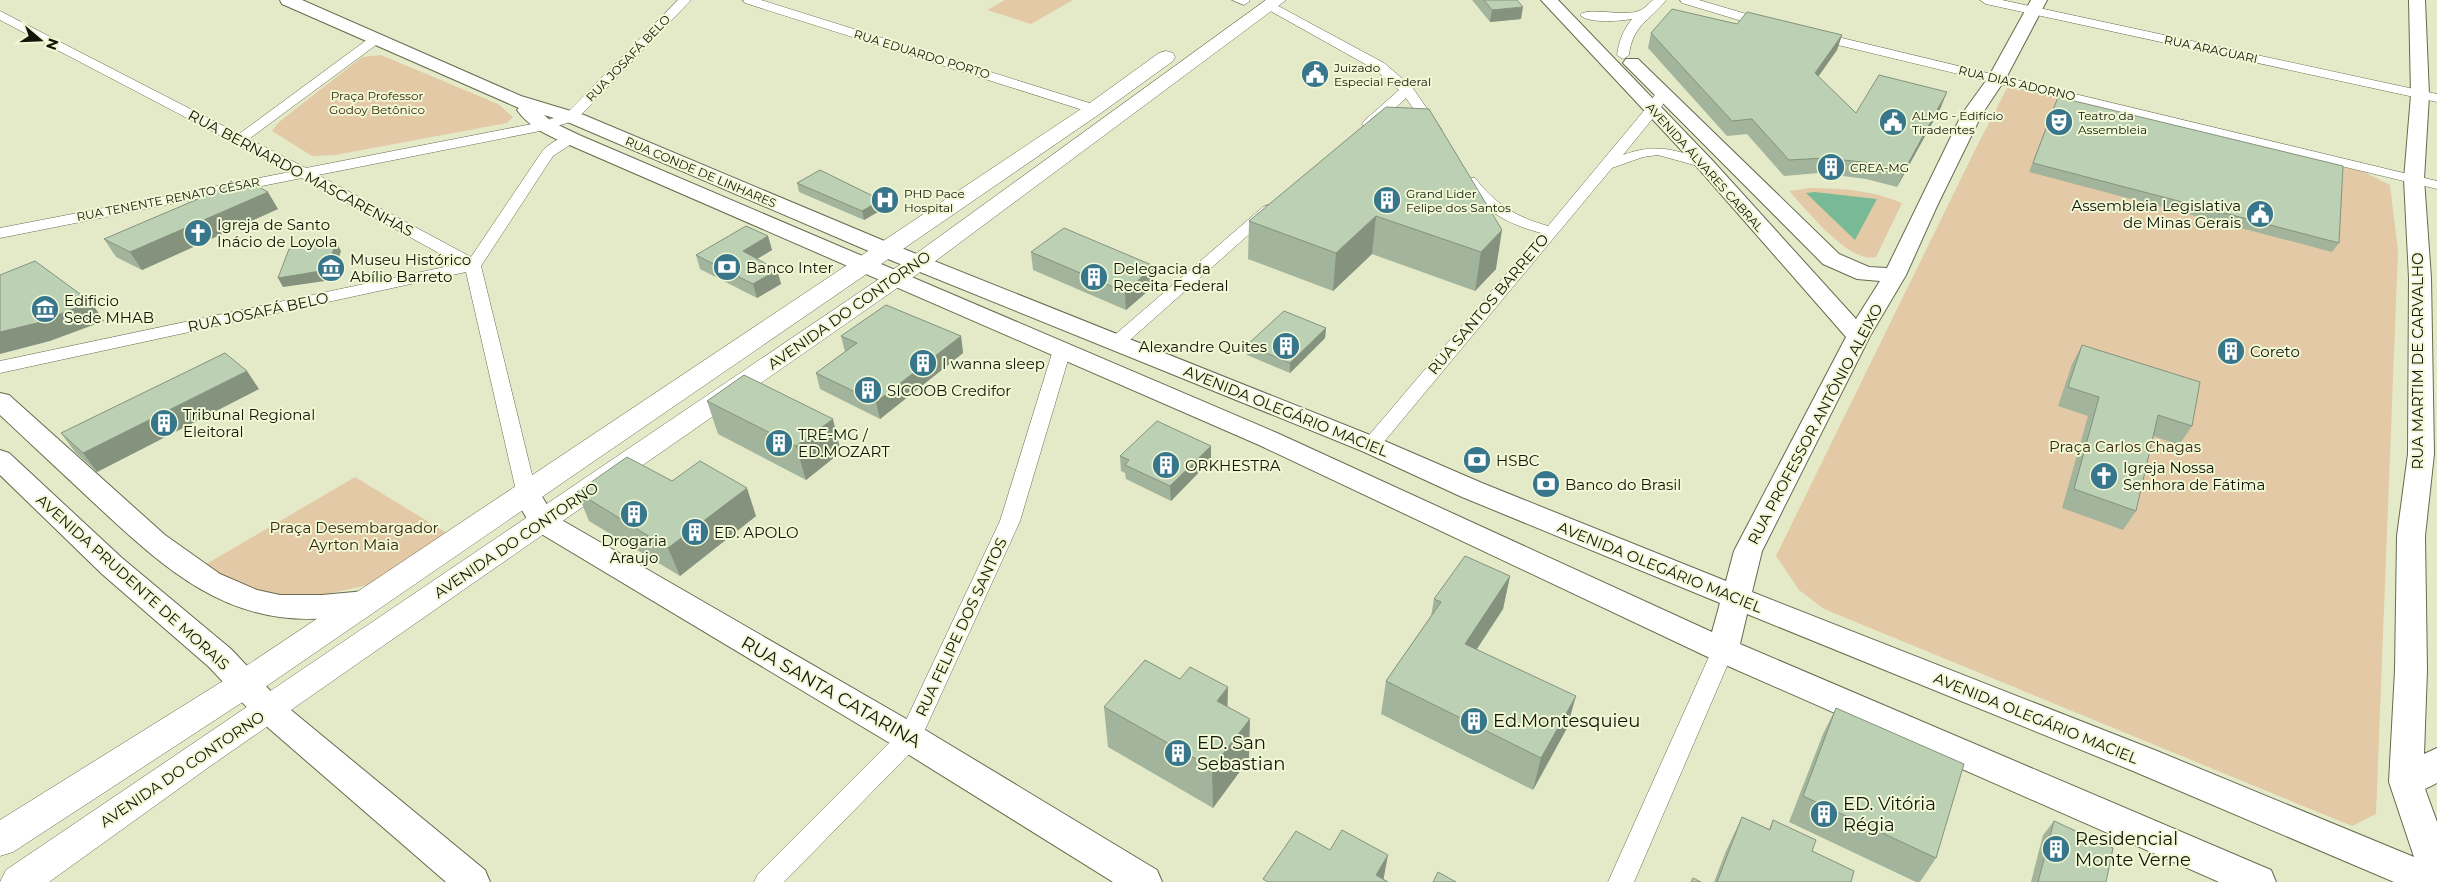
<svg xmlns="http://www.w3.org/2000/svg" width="2437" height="882" font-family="Montserrat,sans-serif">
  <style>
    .green { fill: #e4c9a6 }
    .water { fill: #79ba96 }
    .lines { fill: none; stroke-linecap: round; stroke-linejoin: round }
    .street-casing { stroke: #666b4d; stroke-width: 1 }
    .secondary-casing { stroke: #666b4d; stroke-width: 2 }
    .primary-casing { stroke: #666b4d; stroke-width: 1 }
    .street { fill: #fff; fill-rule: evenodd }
    .secondary { fill: #fff; fill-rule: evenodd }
    .primary { fill: #fff; fill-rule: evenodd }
    .wall { fill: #a2b49b }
    .shaded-wall { fill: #84927e }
    .building { fill: #bcd1b4; stroke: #84927e }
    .labels { text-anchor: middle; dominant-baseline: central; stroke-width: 4; stroke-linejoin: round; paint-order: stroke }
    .far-street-label { font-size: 12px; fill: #131509; stroke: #f1f8d5 }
    .far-poi-label { font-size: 12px; fill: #131509; stroke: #f1f8d5; text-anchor: start }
    .far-park-label { font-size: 12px; fill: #38260d; stroke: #f1f8d5 }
    .street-label { font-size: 15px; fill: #131509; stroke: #f1f8d5 }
    .poi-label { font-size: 15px; fill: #131509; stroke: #f1f8d5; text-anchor: start }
    .park-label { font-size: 15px; fill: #38260d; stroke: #f1f8d5 }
    .near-street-label { font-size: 18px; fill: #131509; stroke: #f1f8d5 }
    .near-poi-label { font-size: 18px; fill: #131509; stroke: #f1f8d5; text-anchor: start }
  </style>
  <rect width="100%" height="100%" fill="#e4eac8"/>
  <!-- green -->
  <path class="green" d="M1005,0H1073L1031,24L987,10Z
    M381,55L498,104L513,117L507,123L335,155L312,156L272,131L279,122L362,57Z
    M2007,88L2027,91L2364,172L2390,185L2398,251L2376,814L2352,826L1824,609L1799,590L1776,556L1976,148Z
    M1811,188C1842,188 1874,191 1902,203L1876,257C1849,264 1807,210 1789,191Z
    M355,477L450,535L381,582L314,597L262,595L193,572Z"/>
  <!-- water -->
  <path class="water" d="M1815,192L1877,199L1855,240L1806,193Z"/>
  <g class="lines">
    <defs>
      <path id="street" d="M678,0H691L576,120L545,130L318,175L471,257L543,150C552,142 564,133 577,136L579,139L553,156L481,266L537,495L534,500L527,502L520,500L517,495L466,272L0,373V361L459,264L302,178L0,238V228L290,172L0,20V11L239,134L372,36H380L382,39L380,42L249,139L306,168L542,122L566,114Z
        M743,0H761L1099,106L1101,109L1094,113L1089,112L745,3Z
        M1232,0H1249L1250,1L1244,5Z
        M1653,0H1666C1649,22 1633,24 1629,55L1623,59L1617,55C1619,41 1623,30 1632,19C1620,21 1589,24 1580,15C1588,6 1626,18 1641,10C1645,8 1649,3 1653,0Z
        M1680,0H1699L1770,21L1772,24L1770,27H1762L1682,3Z
        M1980,0H2002L2437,94V102L1986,4Z
        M1269,1L1384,63L1412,87L1442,130L1440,133H1430L1406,98L1374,127H1364L1362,124L1364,121L1399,90L1374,69L1265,8L1263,5Z
        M1817,32L2437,181V189L1813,39L1811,36L1813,33Z
        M1663,89L1670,93L1658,112L1623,155C1658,142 1676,151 1710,161L1712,164L1710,167L1705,168L1658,155L1643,157L1612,168L1378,449L1371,451L1364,449L1362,445L1364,441L1541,233C1508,224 1485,212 1465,184L1463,181L1465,178H1475C1495,204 1516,217 1548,226L1647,107L1658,90Z
        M1268,205L1276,210L1273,213L1122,347H1110L1107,343L1110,339L1263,207Z
        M1062,345L1068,346L1071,350L1020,521L918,745L784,882H754L758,874L901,731L1000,521L1053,350L1056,346Z
        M1723,641L1731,644L1734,650L1634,882H1608L1712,650L1715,644Z"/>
      <path id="secondary" d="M280,0H302L521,96L584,115L894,245L1380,439L1482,483L1726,581L1734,551L1846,337L1698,168L1541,0H1558L1712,160L1856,319L1880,281L1857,279L1823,264L1623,63L1626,59H1638L1839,254L1869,267L1887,268L1962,114L1988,78L2031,0H2047L2006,78L1982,114L1937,206L1906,275L1870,336L1762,551L1752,592L2157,751L2414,857L2389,782L2395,670L2397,536L2408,454L2409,278L2404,179L2411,95L2409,0H2425L2429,95L2424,179L2431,278L2434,454L2425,536L2427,670L2424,754L2437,748V783L2425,789L2437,822V882H2394L2133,771L1747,614L1740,644L2271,870L2276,882H2219L1712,659L1259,445L565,143C547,135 529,127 517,110L519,108L282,4ZM544,115L570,123L878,255L1362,451L1462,497L1720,603L1712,632L1277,433L579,135L552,122Z
        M0,393L9,395L165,535L220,574L257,590L280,595H322L365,591L376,594L380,602L376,610C360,615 343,616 327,618C226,627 163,567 94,503C63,474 31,444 0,415Z
        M0,450L9,453L122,558L231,649L280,701L485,870L490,882H446L258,719L209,667L102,574L0,475Z
        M527,485L537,488L553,515L922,728L1157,870L1162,882H1113L898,748L533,529L513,495L517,488Z"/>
      <path id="primary" d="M1266,0H1286L926,268L209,767L49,882H0L6,870L910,258Z
        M1166,51L1173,53L1175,57L1173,61L1101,113L255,694L13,852L0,856V820L231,676L1087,105L1159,53Z"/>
    </defs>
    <!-- street casing -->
    <use href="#street" class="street-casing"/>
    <!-- secondary casing -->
    <use href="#secondary" class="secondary-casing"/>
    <!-- primary casing -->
    <use href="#primary" class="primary-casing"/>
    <!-- street -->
    <use href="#street" class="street"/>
    <!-- secondary -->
    <use href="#secondary" class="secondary"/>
    <!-- primary -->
    <use href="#primary" class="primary"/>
  </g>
  <!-- wall -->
  <path class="wall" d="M1472,0H1517L1521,19L1490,22Z
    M1737,24L1842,35L1837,50L1818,77L1856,113L1941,107L1897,187L1866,179L1819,173L1784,176L1747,134L1727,136L1648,48L1651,33Z
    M2058,97L2339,243L2332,252L2029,172Z
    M1386,107L1496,269L1475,291L1372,254L1333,291L1248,259L1249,221Z
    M797,183L883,209L864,220L799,192Z
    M278,209L142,270L116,257L104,239Z
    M768,236L772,250L757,259L777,270L781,284L757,298L700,269L696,255Z
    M1031,252L1154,266L1155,285L1126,310L1033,270Z
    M1326,328L1325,338L1290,373L1247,355V345Z
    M841,336H961L963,353L880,419L820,389L816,373L845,352Z
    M2082,345L2192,426L2179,445L2153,436L2136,511L2123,530L2062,508L2088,416L2058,406L2072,364Z
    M259,389L97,472L75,452L61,433Z
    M707,401L841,452L806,480L718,434Z
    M1211,446V460L1171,501L1126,479L1125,473L1121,471L1120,456Z
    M672,481L756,516L680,576L589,521L577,492Z
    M1510,576L1503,609L1477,649L1567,728L1533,790L1381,714L1386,681L1431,616L1434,599Z
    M1104,707H1228L1249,759L1213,808L1108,747Z
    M1836,708L1936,858L1920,882H1916L1789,822L1823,734Z
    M1742,817L1769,829L1773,820L1851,882H1714L1726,851Z
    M2054,821L2106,882H2031L2043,835Z"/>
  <!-- shaded-wall -->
  <path class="shaded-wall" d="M1523,7L1521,19L1490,22L1492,10Z
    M1842,35L1837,50L1810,88L1815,73Z
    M1947,92L1941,107L1897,187L1904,171Z
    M268,192L278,209L142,270L130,252Z
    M881,200L883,209L864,220L862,211Z
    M1376,216L1372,254L1333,291L1336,253Z
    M1502,230L1496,269L1475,291L1481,252Z
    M768,236L772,250L747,265L743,251Z
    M336,242L341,251L332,280L283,287L278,278Z
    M1154,266L1155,285L1126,310L1125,292Z
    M777,270L781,284L757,298L753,284Z
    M91,302L104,321L50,341L0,354V332Z
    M1326,328L1325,338L1290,373V363Z
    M961,336L963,353L880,419L876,402Z
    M247,371L259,389L97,472L83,453Z
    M833,419L841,452L806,480L796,446Z
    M1211,446V460L1171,501L1170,486Z
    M747,488L756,516L680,576L668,548Z
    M1510,576L1503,609L1459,676L1465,644Z
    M1228,687L1227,728L1217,701Z
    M1576,696L1567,728L1533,790L1541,758Z
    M1250,719L1249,759L1213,808L1212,768Z
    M1388,855L1383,882L1376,875Z"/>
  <!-- building -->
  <path class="building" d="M1484,0H1517L1523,7L1492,10Z
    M1672,9L1737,24L1747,12L1842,35L1815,73L1856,113L1879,75L1947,92L1904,171L1871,163L1825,158L1789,160L1752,119L1732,121L1651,33Z
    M2058,97L2343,166L2339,243L2033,163Z
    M1386,107L1429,109L1502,230L1481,252L1376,216L1336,253L1249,221Z
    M820,170L881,200L862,211L797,183Z
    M245,179L268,192L130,252L104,239Z
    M746,226L768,236L743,251L777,270L753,284L696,255Z
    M1064,228L1154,266L1125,292L1031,252Z
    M336,242L327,270L278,278L289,249Z
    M35,261L91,302L37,323L0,332V275Z
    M886,305L961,336L876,402L816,373L857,343L841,336Z
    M1284,311L1326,328L1290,363L1247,345Z
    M2082,345L2200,382L2192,426L2158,415L2136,511L2074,489L2099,397L2068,387Z
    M225,353L247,371L83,453L61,433Z
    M744,375L833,419L796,446L707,401Z
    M1157,421L1211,446L1170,486L1125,465L1129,460L1120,456Z
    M627,457L672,481L700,461L747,488L668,548L577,492Z
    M1465,556L1510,576L1465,644L1576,696L1541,758L1386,681L1441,602L1434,599Z
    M1145,660L1180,679L1190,667L1228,687L1217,701L1250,719L1212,768L1104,707Z
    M1836,708L1964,764L1936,858L1803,796Z
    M1742,817L1770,830L1773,820L1816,840L1812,851L1854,871L1851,882H1717Z
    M2054,821L2113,848L2106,882H2038Z
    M1342,830L1388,855L1376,875L1388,882H1268L1263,879L1296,831L1330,850Z
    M1438,872L1456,882H1433Z
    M1693,878L1701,882H1691Z"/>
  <!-- icons -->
  <defs>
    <symbol id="civic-disc" viewBox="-11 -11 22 22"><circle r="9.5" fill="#38768b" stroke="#f1f8d5"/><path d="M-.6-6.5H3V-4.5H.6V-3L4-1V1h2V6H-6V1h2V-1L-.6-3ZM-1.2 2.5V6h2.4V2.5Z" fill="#fff"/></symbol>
    <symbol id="theatre-disc" viewBox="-11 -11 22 22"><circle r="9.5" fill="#38768b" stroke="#f1f8d5"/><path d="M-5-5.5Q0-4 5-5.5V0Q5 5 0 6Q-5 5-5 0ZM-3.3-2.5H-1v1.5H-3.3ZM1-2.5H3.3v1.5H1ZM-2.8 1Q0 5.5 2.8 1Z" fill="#fff"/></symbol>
    <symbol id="building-disc" viewBox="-11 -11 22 22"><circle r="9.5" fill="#38768b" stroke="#f1f8d5"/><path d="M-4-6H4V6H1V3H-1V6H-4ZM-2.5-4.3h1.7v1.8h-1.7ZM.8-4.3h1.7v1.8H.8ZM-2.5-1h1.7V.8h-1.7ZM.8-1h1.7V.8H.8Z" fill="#fff"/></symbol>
    <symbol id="hospital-disc" viewBox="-11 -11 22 22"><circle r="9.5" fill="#38768b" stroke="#f1f8d5"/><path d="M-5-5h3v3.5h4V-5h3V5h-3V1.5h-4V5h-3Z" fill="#fff"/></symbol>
    <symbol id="church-disc" viewBox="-11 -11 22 22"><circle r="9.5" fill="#38768b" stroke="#f1f8d5"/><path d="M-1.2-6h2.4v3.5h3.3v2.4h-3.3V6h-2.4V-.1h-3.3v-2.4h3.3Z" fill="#fff"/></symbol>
    <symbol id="bank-disc" viewBox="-11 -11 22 22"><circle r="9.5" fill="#38768b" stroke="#f1f8d5"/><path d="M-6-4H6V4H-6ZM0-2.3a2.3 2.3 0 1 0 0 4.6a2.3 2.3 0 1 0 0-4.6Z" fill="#fff"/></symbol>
    <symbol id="museum-disc" viewBox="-11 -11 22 22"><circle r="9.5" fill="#38768b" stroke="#f1f8d5"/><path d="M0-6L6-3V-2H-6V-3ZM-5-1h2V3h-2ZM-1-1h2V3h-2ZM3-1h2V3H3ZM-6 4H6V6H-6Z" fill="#fff"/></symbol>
  </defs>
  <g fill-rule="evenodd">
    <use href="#civic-disc" x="1299" y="58" width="32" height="32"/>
    <use href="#civic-disc" x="1877" y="106" width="32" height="32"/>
    <use href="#theatre-disc" x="2043" y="106" width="32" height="32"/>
    <use href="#building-disc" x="1815" y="151" width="32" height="32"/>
    <use href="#hospital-disc" x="869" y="184" width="32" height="32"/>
    <use href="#building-disc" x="1371" y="184" width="32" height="32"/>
    <use href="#civic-disc" x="2244" y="198" width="32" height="32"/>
    <use href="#church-disc" x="182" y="217" width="32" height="32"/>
    <use href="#bank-disc" x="711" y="251" width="32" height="32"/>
    <use href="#museum-disc" x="315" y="252" width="32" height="32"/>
    <use href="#building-disc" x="1078" y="261" width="32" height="32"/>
    <use href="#museum-disc" x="29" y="293" width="32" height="32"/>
    <use href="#building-disc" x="1270" y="330" width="32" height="32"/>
    <use href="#building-disc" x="2215" y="335" width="32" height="32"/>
    <use href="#building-disc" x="907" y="347" width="32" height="32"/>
    <use href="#building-disc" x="852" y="374" width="32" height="32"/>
    <use href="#building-disc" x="148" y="407" width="32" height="32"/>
    <use href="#building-disc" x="763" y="427" width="32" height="32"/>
    <use href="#bank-disc" x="1461" y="444" width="32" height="32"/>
    <use href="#building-disc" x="1150" y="449" width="32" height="32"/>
    <use href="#church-disc" x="2088" y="460" width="32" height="32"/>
    <use href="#bank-disc" x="1530" y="468" width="32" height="32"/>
    <use href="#building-disc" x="618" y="498" width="32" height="32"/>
    <use href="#building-disc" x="679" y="516" width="32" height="32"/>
    <use href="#building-disc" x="1458" y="705" width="32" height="32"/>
    <use href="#building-disc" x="1162" y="737" width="32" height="32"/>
    <use href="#building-disc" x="1808" y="798" width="32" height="32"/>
    <use href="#building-disc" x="2040" y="833" width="32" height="32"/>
  </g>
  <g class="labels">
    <!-- far-street labels -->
    <g class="far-street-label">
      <text transform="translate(2211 49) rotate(12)">RUA ARAGUARI</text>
      <text transform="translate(922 54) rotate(17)">RUA EDUARDO PORTO</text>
      <text transform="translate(628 58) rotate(-46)">RUA JOSAFÁ BELO</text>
      <text transform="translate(2017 83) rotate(13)">RUA DIAS ADORNO</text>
      <text transform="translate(1705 167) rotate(48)">AVENIDA ÁLVARES CABRAL</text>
      <text transform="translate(701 172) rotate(23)">RUA CONDE DE LINHARES</text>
      <text transform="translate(168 199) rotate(-11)">RUA TENENTE RENATO CÉSAR</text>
    </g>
    <!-- far-poi labels -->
    <g class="far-poi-label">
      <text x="1334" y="67">Juizado<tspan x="1334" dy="14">Especial Federal</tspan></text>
      <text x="1912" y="115">ALMG - Edifício<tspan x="1912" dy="14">Tiradentes</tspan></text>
      <text x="2078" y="115">Teatro da<tspan x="2078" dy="14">Assembleia</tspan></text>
      <text x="1850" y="167">CREA-MG</text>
      <text x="904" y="193">PHD Pace<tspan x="904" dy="14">Hospital</tspan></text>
      <text x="1406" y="193">Grand Lider<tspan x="1406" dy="14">Felipe dos Santos</tspan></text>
    </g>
    <!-- far-park labels -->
    <g class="far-park-label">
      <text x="377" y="95">Praça Professor<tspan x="377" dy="14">Godoy Betônico</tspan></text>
    </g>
    <!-- street labels -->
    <g class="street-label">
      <text transform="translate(301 173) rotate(28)">RUA BERNARDO MASCARENHAS</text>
      <text transform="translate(1488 304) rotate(-50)">RUA SANTOS BARRETO</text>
      <text transform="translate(849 310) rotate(-35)">AVENIDA DO CONTORNO</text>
      <text transform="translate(258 312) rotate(-12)">RUA JOSAFÁ BELO</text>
      <text transform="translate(2417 361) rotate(-90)">RUA MARTIM DE CARVALHO</text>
      <text transform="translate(1286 411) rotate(22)">AVENIDA OLEGÁRIO MACIEL</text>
      <text transform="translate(1815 424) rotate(-62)">RUA PROFESSOR ANTÔNIO ALEIXO</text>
      <text transform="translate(516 540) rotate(-34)">AVENIDA DO CONTORNO</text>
      <text transform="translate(1660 567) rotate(22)">AVENIDA OLEGÁRIO MACIEL</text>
      <text transform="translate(133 582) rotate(42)">AVENIDA PRUDENTE DE MORAIS</text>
      <text transform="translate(961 627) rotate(-65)">RUA FELIPE DOS SANTOS</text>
      <text transform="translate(2036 718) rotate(22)">AVENIDA OLEGÁRIO MACIEL</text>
      <text transform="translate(182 769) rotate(-34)">AVENIDA DO CONTORNO</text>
    </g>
    <!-- poi labels -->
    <g class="poi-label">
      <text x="2241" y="205" text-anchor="end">Assembleia Legislativa<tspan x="2241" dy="17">de Minas Gerais</tspan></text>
      <text x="217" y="224">Igreja de Santo<tspan x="217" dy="17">Inácio de Loyola</tspan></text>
      <text x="350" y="259">Museu Histórico<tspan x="350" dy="17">Abílio Barreto</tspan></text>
      <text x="746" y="267">Banco Inter</text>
      <text x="1113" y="268">Delegacia da<tspan x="1113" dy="17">Receita Federal</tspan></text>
      <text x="64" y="300">Edificio<tspan x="64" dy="17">Sede MHAB</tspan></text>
      <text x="1267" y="346" text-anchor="end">Alexandre Quites</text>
      <text x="2250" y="351">Coreto</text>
      <text x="942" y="363">I wanna sleep</text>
      <text x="887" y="390">SICOOB Credifor</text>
      <text x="183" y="414">Tribunal Regional<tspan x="183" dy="17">Eleitoral</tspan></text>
      <text x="798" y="434">TRE-MG /<tspan x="798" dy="17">ED.MOZART</tspan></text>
      <text x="1496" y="460">HSBC</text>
      <text x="1185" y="465">ORKHESTRA</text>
      <text x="2123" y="467">Igreja Nossa<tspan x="2123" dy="17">Senhora de Fátima</tspan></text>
      <text x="1565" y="484">Banco do Brasil</text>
      <text x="714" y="532">ED. APOLO</text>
      <text x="634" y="540" text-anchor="middle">Drogaria<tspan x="634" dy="17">Araujo</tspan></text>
    </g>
    <!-- park labels -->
    <g class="park-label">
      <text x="2125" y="446">Praça Carlos Chagas</text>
      <text x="354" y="527">Praça Desembargador<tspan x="354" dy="17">Ayrton Maia</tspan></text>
    </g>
    <!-- near-street labels -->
    <g class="near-street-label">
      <text transform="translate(831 692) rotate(30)">RUA SANTA CATARINA</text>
    </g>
    <!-- near-poi labels -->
    <g class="near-poi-label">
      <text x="1493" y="721">Ed.Montesquieu</text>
      <text x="1197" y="743">ED. San<tspan x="1197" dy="21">Sebastian</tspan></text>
      <text x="1843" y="804">ED. Vitória<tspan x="1843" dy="21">Régia</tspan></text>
      <text x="2075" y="839">Residencial<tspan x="2075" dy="21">Monte Verne</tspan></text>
    </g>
  </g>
  <!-- north arrow -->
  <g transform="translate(40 40) rotate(109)" stroke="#f1f8d5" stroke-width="4" paint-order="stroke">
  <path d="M0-4L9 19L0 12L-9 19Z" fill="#131509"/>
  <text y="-8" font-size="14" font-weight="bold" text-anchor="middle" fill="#131509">N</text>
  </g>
</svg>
